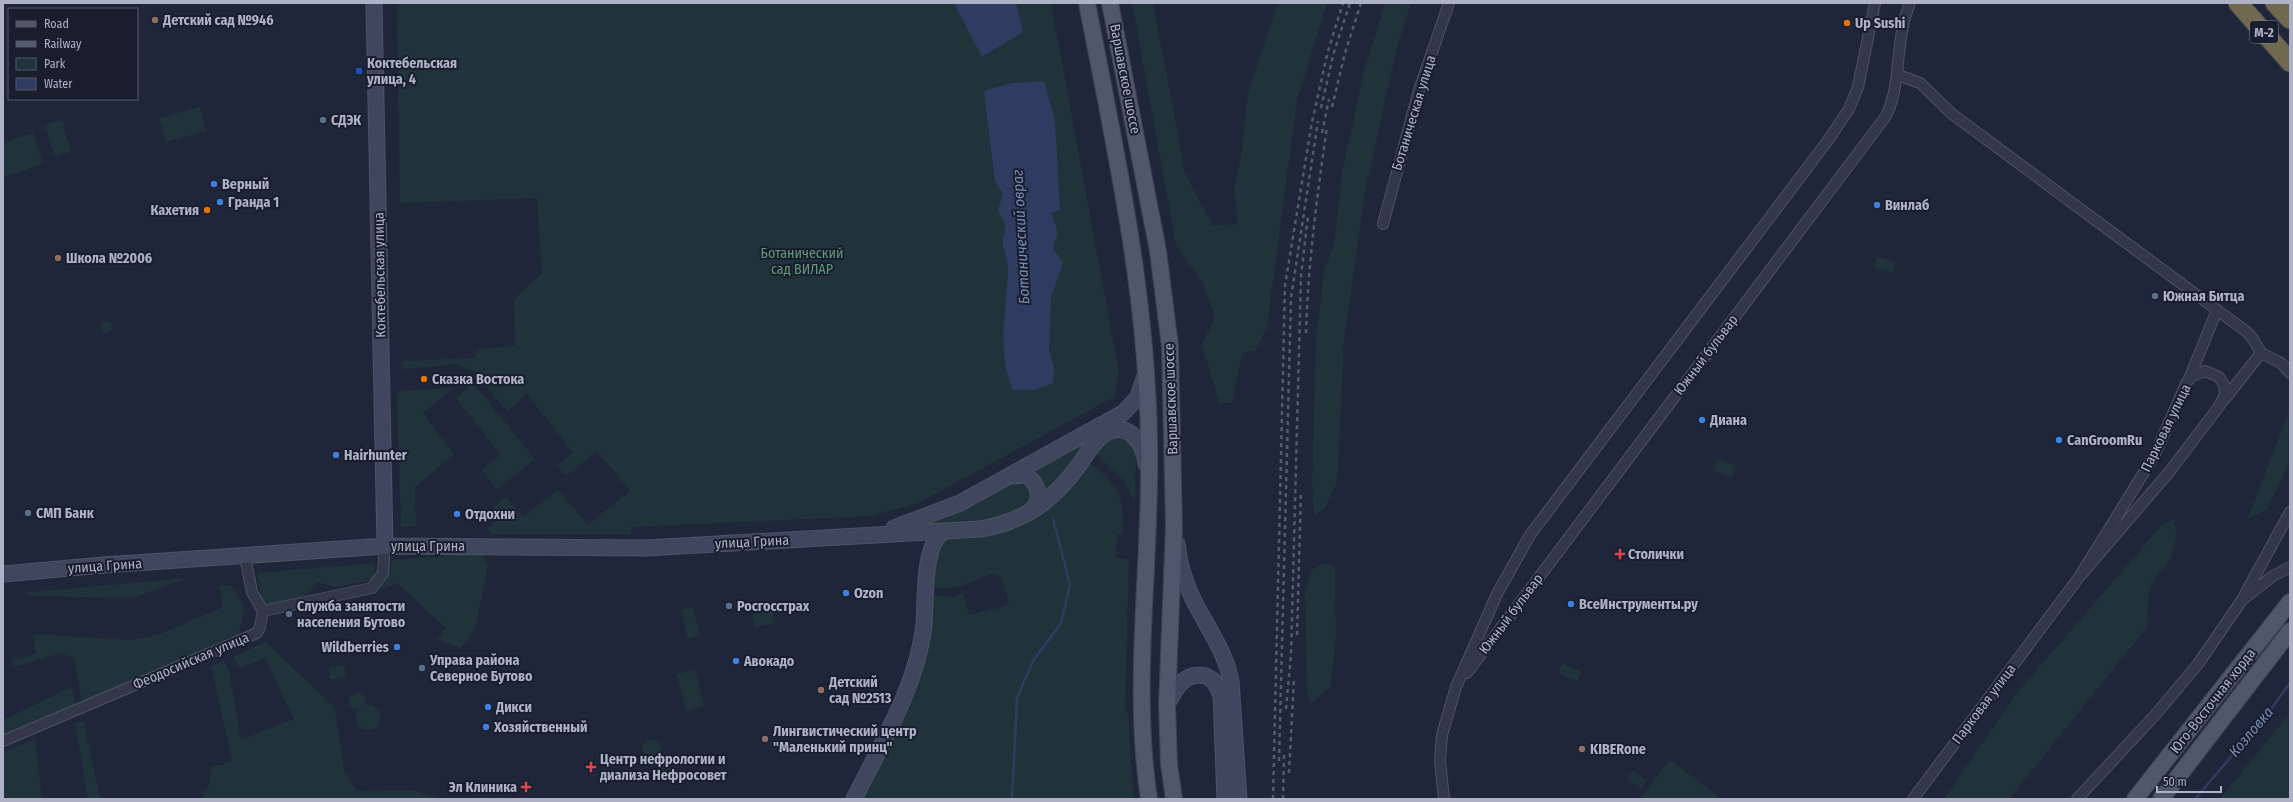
<svg xmlns="http://www.w3.org/2000/svg" width="2293" height="802" font-family="'Fira Sans Condensed',sans-serif">
  <style>
    .green { fill: #21333a }
    .water { fill: #2f3b60 }
    .lines { fill: none; stroke-linecap: round; stroke-linejoin: round }
    .stream { stroke: #2f3b60; stroke-width: 2.5 }
    .street-casing { stroke: #4d5364; stroke-width: 12 }
    .secondary-casing { stroke: #4d5364; stroke-width: 17 }
    .primary-casing { stroke: #3c4253; stroke-width: 18 }
    .highway-casing { stroke: #3a4051; stroke-width: 21 }
    .street { stroke: #32384a; stroke-width: 10 }
    .secondary { stroke: #40465d; stroke-width: 15 }
    .primary { stroke: #50576a; stroke-width: 16 }
    .highway { stroke: #70684f; stroke-width: 19 }
    .rail { stroke: #545b71; stroke-width: 2.5; stroke-dasharray: 4 4; stroke-linecap: butt }
    .education-dot { fill: #8d6e63; stroke: #181e2e; stroke-width: 1.5 }
    .food-dot { fill: #e8710a; stroke: #181e2e; stroke-width: 1.5 }
    .transit-dot { fill: #1a4fb4; stroke: #181e2e; stroke-width: 1.5 }
    .service-dot { fill: #5c6f8a; stroke: #181e2e; stroke-width: 1.5 }
    .shop-dot { fill: #3f7fe0; stroke: #181e2e; stroke-width: 1.5 }
    .health-dot { fill: #e0444e; stroke: #181e2e; stroke-width: 1.5 }
    .labels { text-anchor: middle; dominant-baseline: central; stroke-width: 4; stroke-linejoin: round; paint-order: stroke }
    .shield { fill: #181e2e; stroke: #808698; stroke-width: 1 }
    .shield-label { font-size: 13px; font-weight: bold; fill: #adb2c6 }
    .poi-label { font-size: 14px; font-weight: bold; fill: #adb2c6; stroke: #181e2e; text-anchor: start }
    .street-label { font-size: 14px; fill: #adb2c6; stroke: #181e2e }
    .park-label { font-size: 14px; fill: #639877; stroke: #181e2e }
    .water-label { font-size: 15px; font-style: italic; fill: #7a8ab5; stroke: #181e2e }
  </style>
  <rect width="100%" height="100%" fill="#1f2639"/>
  <!-- green -->
  <path class="green" d="M397,3H1051L1119,372L1114,397L918,503L871,516L631,527V534H491L487,529L501,517L493,507L506,497L523,517L558,490L588,525L630,491L597,451L566,476L557,466L573,453L527,394L507,411L475,373L458,364L403,369L402,361L474,358L479,349L515,346L514,299L542,273L537,198L400,203Z
    M1132,3H1153L1185,172L1212,225L1238,224L1234,190L1242,152L1248,93L1278,3H1327L1297,100L1267,327L1256,350L1242,353L1232,403H1219L1202,344L1215,318L1204,285L1176,245Z
    M1385,3H1411L1397,47L1365,192L1344,341L1337,482L1325,509L1314,515L1312,486L1316,339L1324,270L1334,245L1343,167L1364,72Z
    M200,107L206,131L166,142L159,118Z
    M62,120L71,152L54,156L45,125Z
    M33,133L43,164L3,177V142Z
    M1877,257L1896,262L1893,272L1874,268Z
    M100 327a6 6 0 1 1 12 0a6 6 0 1 1-12 0Z
    M473,383L535,459L497,489L482,470L501,455L456,398Z
    M454,388L423,413L454,454L415,487L416,526L401,527L397,391Z
    M2290,409V461L2267,509L2247,520Z
    M1115,435L1127,436L1136,453L1135,503L1124,481L1095,453L1102,442Z
    M1089,437L1063,474L1041,496L1027,473Z
    M1717,460L1736,465L1732,477L1713,471Z
    M1092,464C1121,488 1123,496 1123,533L1117,534L1116,557L1129,560L1125,710L1128,713L1134,799H862L927,656L934,595L952,597L963,593L969,615L1009,605L1003,582L995,573C968,581 964,590 933,588L932,564L944,538L1005,531L1084,466Z
    M1014,483L1024,486C1047,507 993,523 978,524C961,526 942,525 925,525L951,515L1002,487Z
    M2174,519L2177,536L2169,562L2152,582L2148,598L2147,627L2009,799H1944L2017,693L2162,525Z
    M473,554L483,555L488,565L476,625L470,637L460,648L437,639L446,628L397,583L381,590L379,585L387,577L392,560Z
    M374,563L375,574L369,581L335,587L317,582L301,598L270,605L261,599L257,573Z
    M1324,563L1335,566L1336,641L1330,688L1311,703L1307,691L1305,593L1312,570Z
    M189,578L132,598L35,596L20,593Z
    M219,585L232,586L244,608L239,633L82,702L74,658L61,653L15,667L11,660L36,654L33,634L132,640L160,634L223,607Z
    M693,607L700,635L688,638L681,610Z
    M771,608L775,623L755,627L752,617L758,610Z
    M266,642L335,708L344,770L356,791L411,790L435,797V799H204L202,794L209,786L211,768L215,765H223L232,760L211,666L224,661L230,674L241,740L294,719L265,658L240,668L233,657Z
    M1562,664L1581,671L1578,681L1558,673Z
    M344,665L346,677L330,679L329,667Z
    M695,670L704,706L686,711L677,674Z
    M72,687L75,704L3,735V720Z
    M359,692L365,697V705H373L380,713V723C372,735 357,731 355,717L358,709L352,708L349,704L350,696Z
    M2290,713V799H2220Z
    M84,722L100,799H88L75,723Z
    M35,739L42,799H3V752Z
    M648,739C658,738 664,746 659,755L667,757L670,762V767L677,770L678,774L675,778L669,777L667,770L658,769L655,765L656,758L647,759L643,755L642,745Z
    M1670,760L1722,799H1640Z
    M1632,770L1647,781L1641,789L1627,778Z"/>
  <!-- water -->
  <path class="water" d="M954,3H1016L1023,32L982,57Z
    M1044,81L1055,121L1060,210L1051,213L1058,232L1053,248L1063,263L1051,297L1049,350L1054,368L1053,383L1035,390H1013C996,351 1007,311 1008,270C1008,250 998,249 1006,226L998,210L1003,194L995,181L984,91L1012,83Z"/>
  <g class="lines">
    <!-- stream -->
    <path class="stream" d="M1012,799L1017,698L1033,661L1061,623L1070,585L1053,518
      M2195,799L2266,716L2290,683"/>
    <defs>
      <path id="street" d="M1898,75L1920,83L1952,114L2217,310L2189,379
        M1383,224L1419,90L1449,3
        M2217,310L2247,332L2253,339L2261,353L2281,363L2290,373
        M2224,400L2261,353
        M245,556L252,592L263,611
        M2244,596L2290,512
        M1467,673L1886,116C1900,86 1896,58 1903,27C1904,19 1907,11 1910,3
        M3,741L257,633L260,627L263,611L372,588L383,573L385,546
        M1444,799L1440,761L1442,735L1456,687L1497,594L1530,535L1829,139L1849,109L1858,87L1875,3
        M1913,799L2080,576L2170,471L2220,405L2225,394L2224,385L2219,377L2205,371L2192,376L2187,382L2154,456L2080,576
        M2077,799L2156,714L2198,664L2242,600L2273,576L2290,567"/>
      <path id="secondary" d="M374,3L385,546
        M1011,476L1025,475C1040,484 1043,500 1030,512
        M894,528L960,503L1123,413L1138,397L1145,375
        M1177,544C1179,562 1184,580 1192,597C1206,626 1225,650 1231,681L1239,799
        M3,574L104,565L385,546L646,548L980,529C1024,522 1053,501 1079,465C1086,455 1095,439 1106,433C1129,420 1144,444 1146,464
        M1167,705C1175,689 1184,671 1206,676L1214,681L1221,695L1225,799
        M854,799C881,744 917,686 924,625C926,602 922,542 945,531"/>
      <path id="primary" d="M1087,3C1115,148 1147,292 1149,441C1152,560 1131,680 1149,799
        M1110,3L1158,251L1170,346L1174,527L1167,705L1169,764L1174,799
        M2135,799L2290,602
        M2161,799L2290,631"/>
      <path id="highway" d="M2238,3L2290,62
        M2275,3L2290,19"/>
    </defs>
    <!-- street casing -->
    <use href="#street" class="street-casing"/>
    <!-- secondary casing -->
    <use href="#secondary" class="secondary-casing"/>
    <!-- primary casing -->
    <use href="#primary" class="primary-casing"/>
    <!-- highway casing -->
    <use href="#highway" class="highway-casing"/>
    <!-- street -->
    <use href="#street" class="street"/>
    <!-- secondary -->
    <use href="#secondary" class="secondary"/>
    <!-- primary -->
    <use href="#primary" class="primary"/>
    <!-- highway -->
    <use href="#highway" class="highway"/>
    <!-- rail -->
    <path class="rail" d="M1332,107L1345,53L1361,3
      M1321,108L1334,52L1350,3
      M1322,133L1329,99
      M1306,333C1308,264 1317,196 1327,127
      M1297,635L1301,491
      M1286,709L1291,655L1301,276L1308,216
      M1279,761L1291,298L1318,121
      M1289,773L1294,679
      M1273,799L1285,285L1312,122L1328,51L1343,3
      M1283,799L1284,755"/>
  </g>
  <!-- markers -->
  <g class="education-dot">
    <circle cx="155" cy="20" r="4"/>
    <circle cx="58" cy="258" r="4"/>
    <circle cx="821" cy="690" r="4"/>
    <circle cx="765" cy="739" r="4"/>
    <circle cx="1582" cy="749" r="4"/>
  </g>
  <g class="food-dot">
    <circle cx="1847" cy="23" r="4"/>
    <circle cx="207" cy="210" r="4"/>
    <circle cx="424" cy="379" r="4"/>
  </g>
  <rect class="transit-dot" x="355" y="67" width="8" height="8" rx="2"/>
  <g class="service-dot">
    <circle cx="323" cy="120" r="4"/>
    <circle cx="2155" cy="296" r="4"/>
    <circle cx="28" cy="513" r="4"/>
    <circle cx="729" cy="606" r="4"/>
    <circle cx="289" cy="614" r="4"/>
    <circle cx="422" cy="668" r="4"/>
  </g>
  <g class="shop-dot">
    <circle cx="214" cy="184" r="4"/>
    <circle cx="220" cy="202" r="4"/>
    <circle cx="1877" cy="205" r="4"/>
    <circle cx="1702" cy="420" r="4"/>
    <circle cx="2059" cy="440" r="4"/>
    <circle cx="336" cy="455" r="4"/>
    <circle cx="457" cy="514" r="4"/>
    <circle cx="846" cy="593" r="4"/>
    <circle cx="1571" cy="604" r="4"/>
    <circle cx="397" cy="647" r="4"/>
    <circle cx="736" cy="661" r="4"/>
    <circle cx="488" cy="707" r="4"/>
    <circle cx="486" cy="727" r="4"/>
  </g>
  <g class="health-dot">
    <path d="M1618 548h4v4h4v4h-4v4h-4v-4h-4v-4h4z"/>
    <path d="M589 761h4v4h4v4h-4v4h-4v-4h-4v-4h4z"/>
    <path d="M524 781h4v4h4v4h-4v4h-4v-4h-4v-4h4z"/>
  </g>
  <g class="labels">
    <!-- shield labels -->
    <rect class="shield" x="2250" y="21" width="28" height="22" rx="3"/>
    <g class="shield-label">
      <text x="2264" y="32">М-2</text>
    </g>
    <!-- poi labels -->
    <g class="poi-label">
      <text x="163" y="20">Детский сад №946</text>
      <text x="1855" y="23">Up Sushi</text>
      <text x="367" y="63">Коктебельская<tspan x="367" dy="16">улица, 4</tspan></text>
      <text x="331" y="120">СДЭК</text>
      <text x="222" y="184">Верный</text>
      <text x="228" y="202">Гранда 1</text>
      <text x="1885" y="205">Винлаб</text>
      <text x="199" y="210" text-anchor="end">Кахетия</text>
      <text x="66" y="258">Школа №2006</text>
      <text x="2163" y="296">Южная Битца</text>
      <text x="432" y="379">Сказка Востока</text>
      <text x="1710" y="420">Диана</text>
      <text x="2067" y="440">CanGroomRu</text>
      <text x="344" y="455">Hairhunter</text>
      <text x="36" y="513">СМП Банк</text>
      <text x="465" y="514">Отдохни</text>
      <text x="1628" y="554">Столички</text>
      <text x="854" y="593">Ozon</text>
      <text x="1579" y="604">ВсеИнструменты.ру</text>
      <text x="297" y="606">Служба занятости<tspan x="297" dy="16">населения Бутово</tspan></text>
      <text x="737" y="606">Росгосстрах</text>
      <text x="389" y="647" text-anchor="end">Wildberries</text>
      <text x="430" y="660">Управа района<tspan x="430" dy="16">Северное Бутово</tspan></text>
      <text x="744" y="661">Авокадо</text>
      <text x="829" y="682">Детский<tspan x="829" dy="16">сад №2513</tspan></text>
      <text x="496" y="707">Дикси</text>
      <text x="494" y="727">Хозяйственный</text>
      <text x="773" y="731">Лингвистический центр<tspan x="773" dy="16">"Маленький принц"</tspan></text>
      <text x="1590" y="749">KIBERone</text>
      <text x="600" y="759">Центр нефрологии и<tspan x="600" dy="16">диализа Нефросовет</tspan></text>
      <text x="517" y="787" text-anchor="end">Эл Клиника</text>
    </g>
    <!-- street labels -->
    <g class="street-label">
      <text transform="translate(1125 79) rotate(79)">Варшавское шоссе</text>
      <text transform="translate(1414 113) rotate(-73)">Ботаническая улица</text>
      <text transform="translate(380 275) rotate(-91)">Коктебельская улица</text>
      <text transform="translate(1706 355) rotate(-53)">Южный бульвар</text>
      <text transform="translate(1171 399) rotate(-92)">Варшавское шоссе</text>
      <text transform="translate(2166 428) rotate(-64)">Парковая улица</text>
      <text transform="translate(752 542) rotate(-3)">улица Грина</text>
      <text x="428" y="546">улица Грина</text>
      <text transform="translate(105 566) rotate(-4)">улица Грина</text>
      <text transform="translate(1511 614) rotate(-53)">Южный бульвар</text>
      <text transform="translate(191 661) rotate(-23)">Феодосийская улица</text>
      <text transform="translate(2213 701) rotate(-52)">Юго-Восточная хорда</text>
      <text transform="translate(1984 704) rotate(-53)">Парковая улица</text>
    </g>
    <!-- park labels -->
    <g class="park-label">
      <text x="802" y="253">Ботанический<tspan x="802" dy="16">сад ВИЛАР</tspan></text>
    </g>
    <!-- water labels -->
    <g class="water-label">
      <text transform="translate(1021 237) rotate(-93)">Ботанический овраг</text>
      <text transform="translate(2251 732) rotate(-50)">Козловка</text>
    </g>
  </g>
  <!-- border -->
  <rect width="2293" height="802" fill="none" stroke="#adb2c6" stroke-width="8"/>
  <!-- legend -->
  <rect x="8" y="8" width="130" height="92" fill="#181e2e" stroke="#54596b"/>
  <rect x="16" y="21" width="20" height="6" fill="#50576a" stroke="#54596b"/>
  <text x="44" y="28" font-size="12" fill="#adb2c6">Road</text>
  <rect x="16" y="41" width="20" height="6" fill="#545b71" stroke="#54596b"/>
  <text x="44" y="48" font-size="12" fill="#adb2c6">Railway</text>
  <rect x="16" y="58" width="20" height="12" fill="#21333a" stroke="#54596b"/>
  <text x="44" y="68" font-size="12" fill="#adb2c6">Park</text>
  <rect x="16" y="78" width="20" height="12" fill="#2f3b60" stroke="#54596b"/>
  <text x="44" y="88" font-size="12" fill="#adb2c6">Water</text>
  <!-- scale -->
  <path d="M2157 786v6h64v-6" fill="none" stroke="#adb2c6" stroke-width="2"/>
  <text x="2163" y="786" font-size="12" fill="#adb2c6" stroke="#181e2e" stroke-width="3" paint-order="stroke">50 m</text>
</svg>
